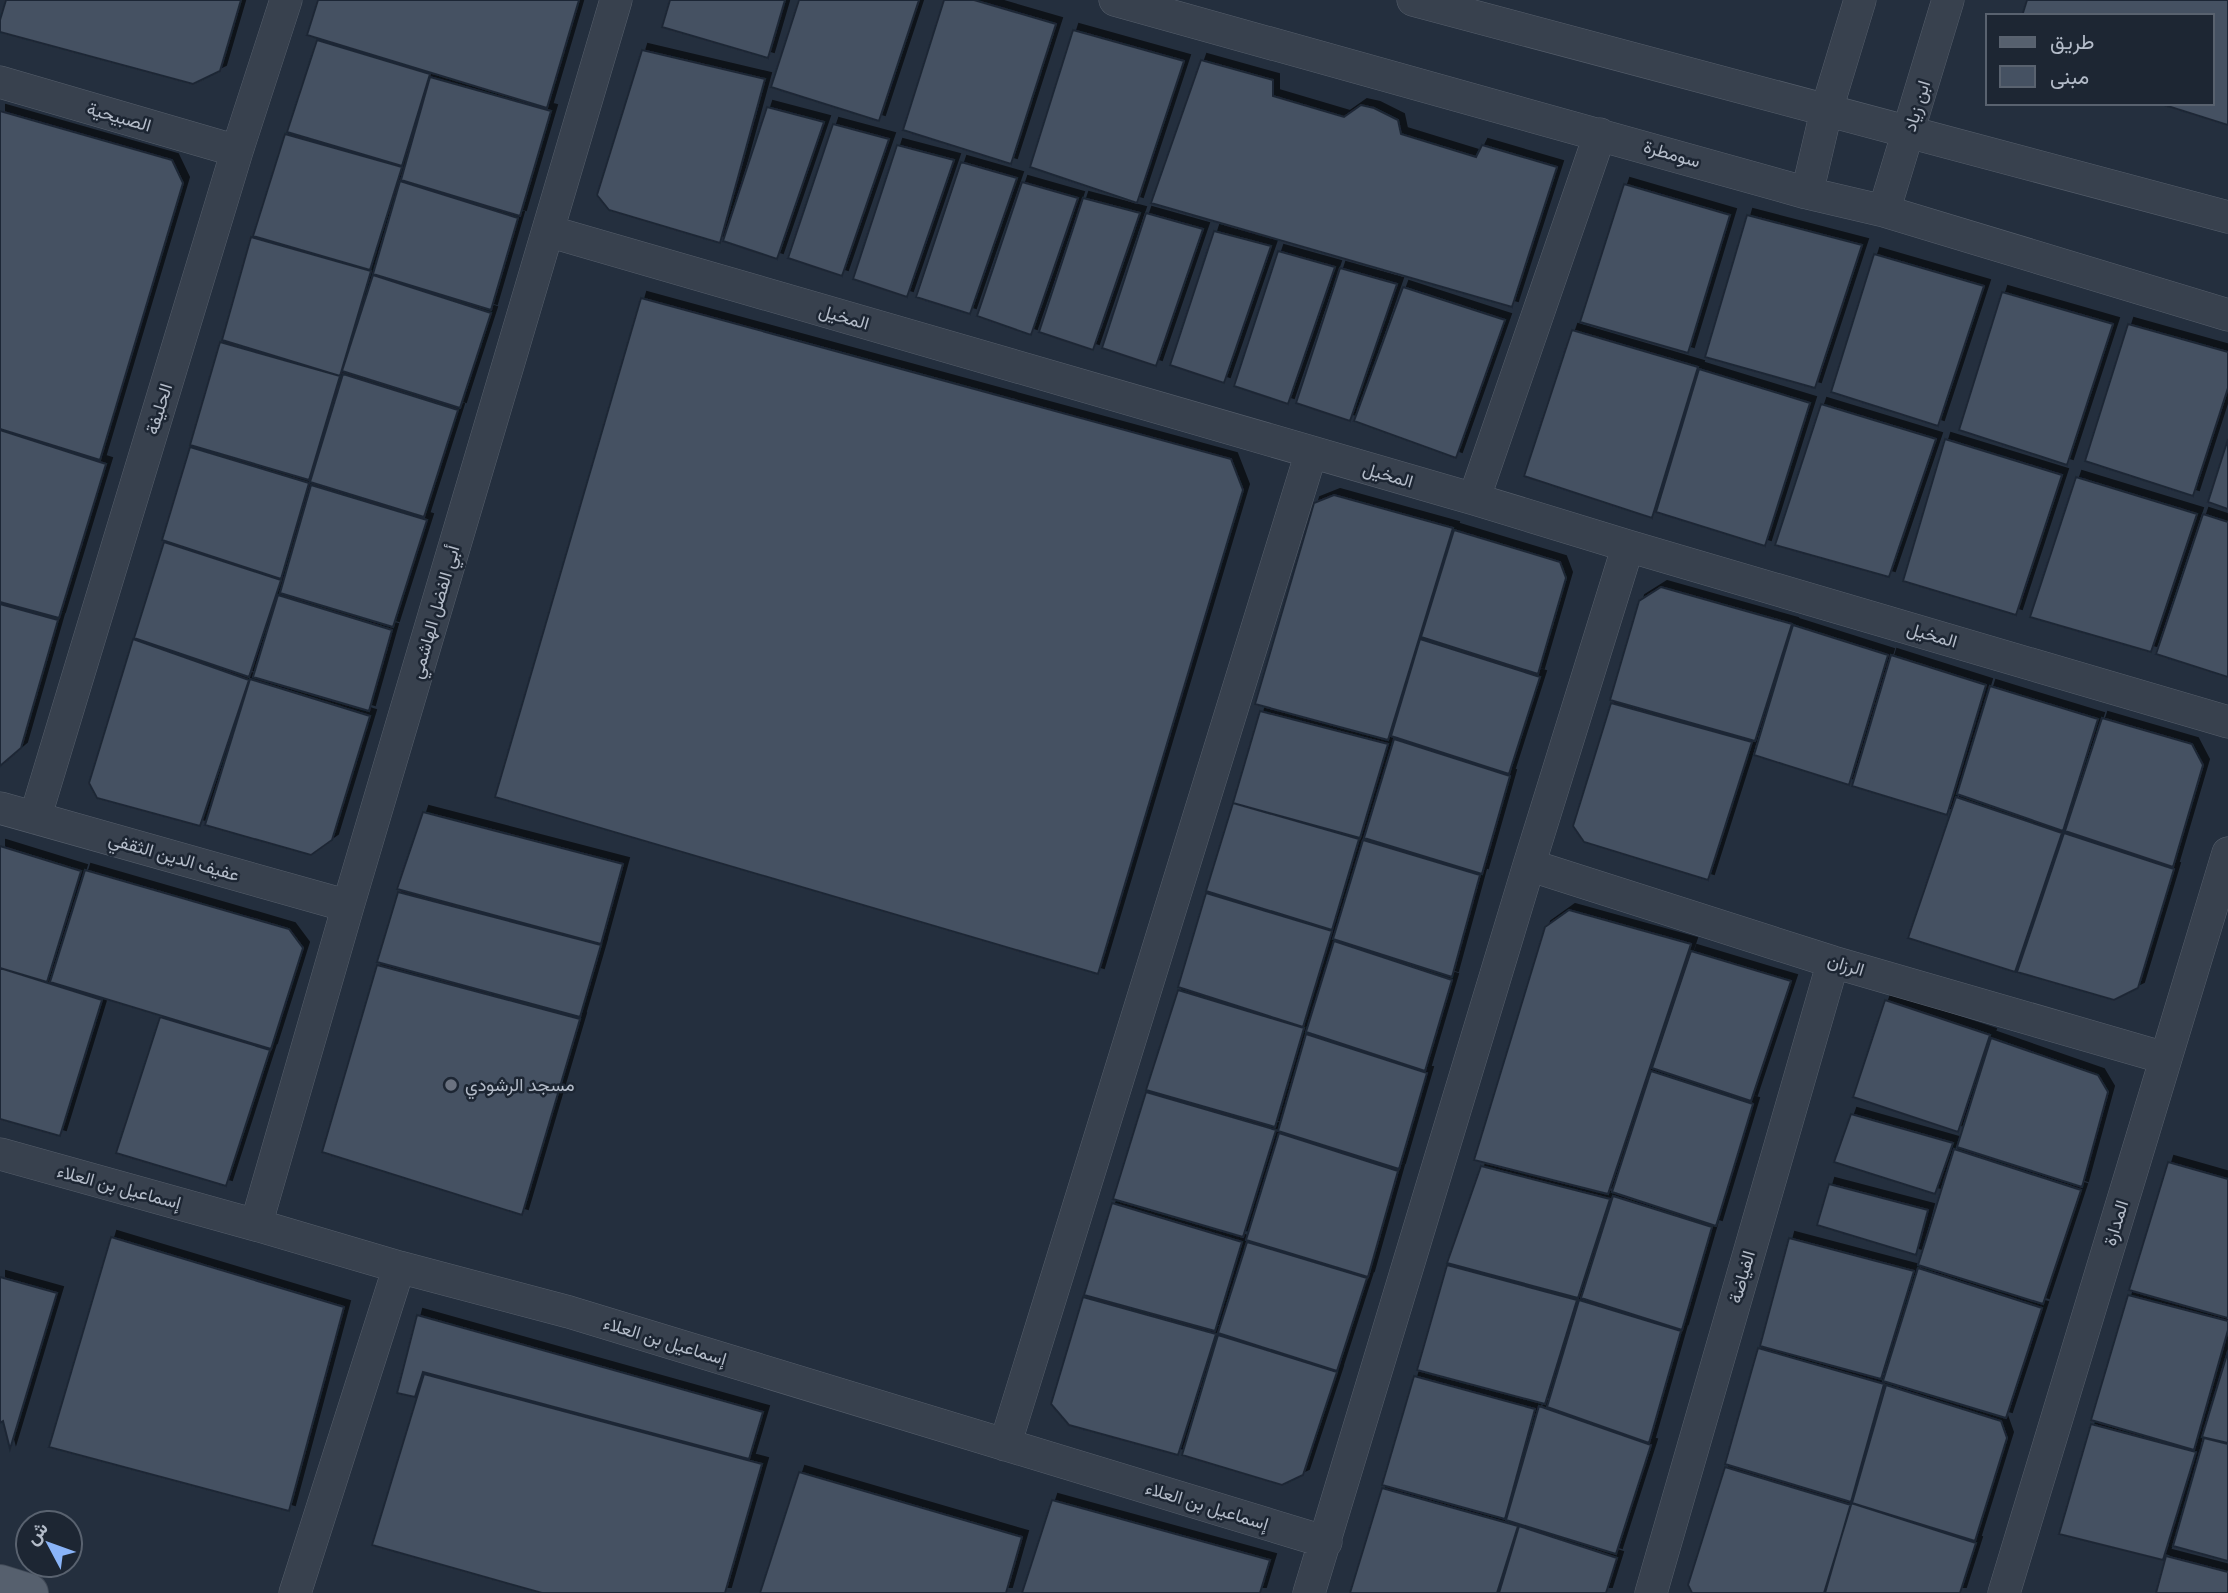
<svg xmlns="http://www.w3.org/2000/svg" width="2228" height="1593" font-family="'Nunito Sans',Vazirmatn,sans-serif">
  <style>
    .building { fill: #455162; stroke: #1f2835; stroke-width: 2; filter: url(#shadow) }
    .lines { fill: none; stroke-linecap: round; stroke-linejoin: round }
    .minor-casing { stroke: #565f6c; stroke-width: 33 }
    .primary-casing { stroke: #414a57; stroke-width: 40 }
    .minor { stroke: #38414e; stroke-width: 32 }
    .primary { stroke: #56606e; stroke-width: 38 }
    .worship-dot { fill: #6b7280; stroke: #1d2633; stroke-width: 2.5 }
    .labels { text-anchor: middle; dominant-baseline: central; stroke-width: 5; stroke-linejoin: round; paint-order: stroke }
    .street-label { font-size: 18px; fill: #b4bcc9; stroke: #1d2633 }
    .poi-label { font-size: 18px; fill: #b4bcc9; stroke: #1d2633; text-anchor: start }
  </style>
  <defs>
    <filter id="shadow"><feDropShadow dx="6" dy="-6" stdDeviation="0" flood-color="#0009"/></filter>
  </defs>
  <rect width="100%" height="100%" fill="#242f3e"/>
  <!-- building -->
  <path class="building" d="M6,0H241L220,71L193,84L0,32V20Z
    M318,0H579L547,108L307,35Z
    M670,0H785L768,58L662,27Z
    M799,0H919L879,121L771,87Z
    M944,0H974L1056,24L1011,164L903,130Z
    M2027,0H2228V125L2158,103H2212V16H2022Z
    M1073,30L1184,61L1137,203L1030,167Z
    M317,40L430,74L402,166L287,132Z
    M642,50L765,79L720,243L609,210L597,195Z
    M1201,60L1273,80V96L1344,117L1361,105L1374,108L1398,120L1401,134L1476,157L1482,145L1557,167L1512,307L1151,203Z
    M430,77L551,111L520,216L401,180Z
    M767,107L824,122L777,259L723,241Z
    M0,111L172,160L183,183L100,460L0,429Z
    M833,124L889,139L842,276L788,258Z
    M285,134L402,167L370,270L253,236Z
    M897,145L954,160L907,297L853,279Z
    M961,162L1017,178L970,314L916,297Z
    M400,181L518,218L491,310L373,274Z
    M1022,182L1078,198L1031,335L977,316Z
    M1624,184L1730,215L1688,353L1580,322Z
    M1083,198L1140,213L1093,350L1039,332Z
    M1146,213L1203,229L1156,366L1102,348Z
    M1747,215L1862,245L1815,388L1705,357Z
    M1214,231L1271,246L1224,383L1170,365Z
    M251,237L371,271L340,376L222,340Z
    M1278,251L1335,267L1288,404L1234,386Z
    M1874,254L1984,286L1938,426L1831,392Z
    M1340,268L1397,284L1350,421L1296,403Z
    M373,275L491,313L460,408L342,371Z
    M1403,287L1505,320L1456,458L1354,421Z
    M2002,292L2113,324L2067,465L1959,430Z
    M641,298L1231,459L1243,490L1098,974L495,797Z
    M2128,324L2228,352V388L2193,496L2085,461Z
    M1572,330L1698,367L1652,518L1524,476Z
    M220,342L340,376L309,480L190,445Z
    M1699,369L1810,403L1765,546L1656,512Z
    M343,374L458,410L424,517L310,482Z
    M1821,404L1936,439L1889,577L1775,545Z
    M0,430L106,464L59,618L0,602Z
    M1945,439L2062,475L2016,615L1903,581Z
    M2228,439V509L2208,502Z
    M190,447L309,483L281,579L162,540Z
    M2076,477L2197,514L2151,652L2030,617Z
    M311,485L427,520L393,627L280,593Z
    M1334,495L1453,528L1388,740L1255,704L1314,503Z
    M2203,514L2228,522V677L2156,654Z
    M1454,530L1560,562L1566,578L1538,674L1421,637Z
    M164,542L281,580L249,677L134,638Z
    M1661,587L1792,624L1755,741L1610,700L1639,601Z
    M278,595L392,630L369,711L253,677Z
    M0,604L58,620L21,748L0,766Z
    M1793,625L1888,655L1849,785L1754,755Z
    M133,639L249,680L200,826L97,798L89,783Z
    M1420,639L1540,677L1509,774L1391,736Z
    M1891,655L1986,685L1947,815L1852,786Z
    M250,679L370,716L332,840L311,855L205,825Z
    M1990,686L2098,719L2063,831L1957,794Z
    M1611,703L1752,742L1708,880L1584,842L1573,826Z
    M1260,711L1388,744L1360,838L1233,803Z
    M2102,718L2192,744L2203,765L2173,867L2065,831Z
    M1394,739L1510,776L1482,874L1364,838Z
    M1956,797L2062,833L2015,972L1908,938Z
    M1233,803L1359,839L1332,930L1206,891Z
    M423,812L623,864L601,944L397,889Z
    M2064,833L2174,869L2138,988L2114,1000L2017,972Z
    M1363,840L1480,875L1452,977L1333,939Z
    M0,846L81,871L47,982L0,968Z
    M85,870L289,929L303,948L271,1049L50,982Z
    M398,892L601,945L580,1017L377,962Z
    M1206,893L1332,931L1303,1027L1178,987Z
    M1569,910L1691,944L1608,1194L1474,1160L1545,927Z
    M1334,941L1452,980L1425,1071L1306,1032Z
    M1691,951L1791,981L1751,1101L1652,1068Z
    M377,965L580,1019L522,1215L322,1152Z
    M0,968L102,1000L60,1136L0,1119Z
    M1178,990L1304,1028L1275,1127L1146,1090Z
    M1885,1000L1990,1035L1958,1132L1853,1097Z
    M160,1017L270,1050L226,1186L116,1153Z
    M1306,1034L1427,1073L1399,1169L1278,1131Z
    M1991,1038L2098,1075L2108,1092L2082,1187L1957,1147Z
    M1651,1071L1753,1104L1716,1226L1612,1192Z
    M1146,1092L1276,1130L1243,1237L1113,1199Z
    M1851,1114L1953,1143L1935,1194L1834,1162Z
    M1279,1133L1398,1171L1368,1277L1246,1240Z
    M1954,1149L2081,1190L2043,1304L1918,1265Z
    M2168,1162L2228,1179V1318L2129,1290Z
    M1481,1166L1610,1199L1578,1298L1447,1263Z
    M1829,1184L1928,1210L1916,1255L1817,1225Z
    M1613,1196L1712,1227L1682,1330L1581,1298Z
    M1112,1203L1242,1242L1215,1331L1084,1295Z
    M111,1237L344,1307L289,1511L49,1447Z
    M1789,1238L1914,1271L1881,1379L1760,1346Z
    M1247,1242L1367,1278L1337,1371L1218,1333Z
    M1447,1265L1577,1300L1545,1404L1417,1370Z
    M1918,1268L2042,1308L2006,1418L1883,1381Z
    M0,1277L57,1293L10,1449L3,1421L0,1423Z
    M2128,1295L2228,1321V1330L2194,1450L2091,1420Z
    M1083,1297L1216,1334L1178,1455L1069,1425L1051,1404Z
    M1579,1300L1681,1331L1649,1443L1547,1407Z
    M417,1315L763,1412L749,1459L423,1372L415,1397L397,1393Z
    M1218,1335L1337,1372L1303,1475L1282,1485L1182,1455Z
    M1758,1348L1884,1384L1851,1502L1725,1464Z
    M2228,1351V1443L2202,1437Z
    M424,1374L762,1464L725,1593H542L372,1545Z
    M1414,1376L1535,1409L1505,1519L1382,1485Z
    M1886,1385L2001,1421L2007,1438L1975,1541L1852,1503Z
    M1539,1406L1651,1445L1616,1554L1506,1520Z
    M2091,1424L2196,1452L2163,1560L2059,1534Z
    M2204,1438L2228,1444V1561L2173,1546Z
    M1725,1467L1851,1505L1824,1593H1692L1688,1585Z
    M799,1472L1022,1537L1006,1593H760Z
    M1382,1488L1518,1526L1497,1593H1350Z
    M1052,1500L1270,1560L1260,1593H1022Z
    M1851,1503L1976,1543L1960,1593H1825Z
    M1519,1526L1617,1558L1606,1593H1499Z
    M2166,1556L2228,1572V1593H2156Z"/>
  <g class="lines">
    <defs>
      <path id="minor" d="M1115,0L1807,193L1884,211L2228,315
        M1413,0L2228,217
        M0,82L237,151
        M1807,193L1826,112L1860,0
        M1884,211L1948,0
        M548,231L1474,499L1628,546L2228,722
        M1474,499L1600,134
        M0,808L348,906
        M35,818L237,151L286,0
        M1529,865L1833,962L2165,1058
        M0,1154L256,1225L399,1267L569,1312L1326,1542
        M256,1225L348,906L616,0
        M1005,1445L1311,453
        M295,1593L399,1267
        M1309,1593L1529,865L1628,546
        M1651,1593L1833,962
        M2004,1593L2228,853"/>
      <path id="primary" d="M0,1584L29,1593"/>
    </defs>
    <!-- minor casing -->
    <use href="#minor" class="minor-casing"/>
    <!-- primary casing -->
    <use href="#primary" class="primary-casing"/>
    <!-- minor -->
    <use href="#minor" class="minor"/>
    <!-- primary -->
    <use href="#primary" class="primary"/>
  </g>
  <!-- markers -->
  <circle class="worship-dot" cx="451" cy="1085" r="7"/>
  <g class="labels">
    <!-- street labels -->
    <g class="street-label">
      <text transform="translate(1917 106) rotate(-73)">ابن زياد</text>
      <text transform="translate(119 117) rotate(16)">الصبيحية</text>
      <text transform="translate(1672 154) rotate(16)">سومطرة</text>
      <text transform="translate(844 317) rotate(16)">المخيل</text>
      <text transform="translate(159 409) rotate(-73)">الحليفة</text>
      <text transform="translate(1388 475) rotate(16)">المخيل</text>
      <text transform="translate(435 612) rotate(-74)">أبي الفضل الهاشمي</text>
      <text transform="translate(1932 635) rotate(16)">المخيل</text>
      <text transform="translate(174 857) rotate(16)">عفيف الدين الثقفي</text>
      <text transform="translate(1846 965) rotate(17)">الرزان</text>
      <text transform="translate(119 1187) rotate(15)">إسماعيل بن العلاء</text>
      <text transform="translate(2116 1223) rotate(-73)">المدارة</text>
      <text transform="translate(1742 1277) rotate(-74)">الفياضة</text>
      <text transform="translate(665 1341) rotate(17)">إسماعيل بن العلاء</text>
      <text transform="translate(1207 1506) rotate(17)">إسماعيل بن العلاء</text>
    </g>
    <!-- poi labels -->
    <g class="poi-label">
      <text x="465" y="1085">مسجد الرشودي</text>
    </g>
  </g>
  <!-- legend -->
  <rect x="1986" y="14" width="228" height="91" fill="#1d2633" stroke="#59626f" stroke-width="2"/>
  <rect x="2000" y="37" width="35" height="10" fill="#56606e" stroke="#59626f" stroke-width="2"/>
  <text x="2050" y="49" font-size="21" fill="#b4bcc9">طريق</text>
  <rect x="2000" y="66" width="35" height="21" fill="#455162" stroke="#59626f" stroke-width="2"/>
  <text x="2050" y="84" font-size="21" fill="#b4bcc9">مبنى</text>
  <!-- north arrow -->
  <g transform="translate(49 1544) rotate(311)"><circle r="33" fill="#1d2633" stroke="#59626f" stroke-width="2"/>
  <path d="M0-5L12 26L0 18L-12 26Z" fill="#8ab4f8"/>
  <text y="-10" font-size="19" font-weight="bold" text-anchor="middle" fill="#b4bcc9">ش</text>
  </g>
</svg>
